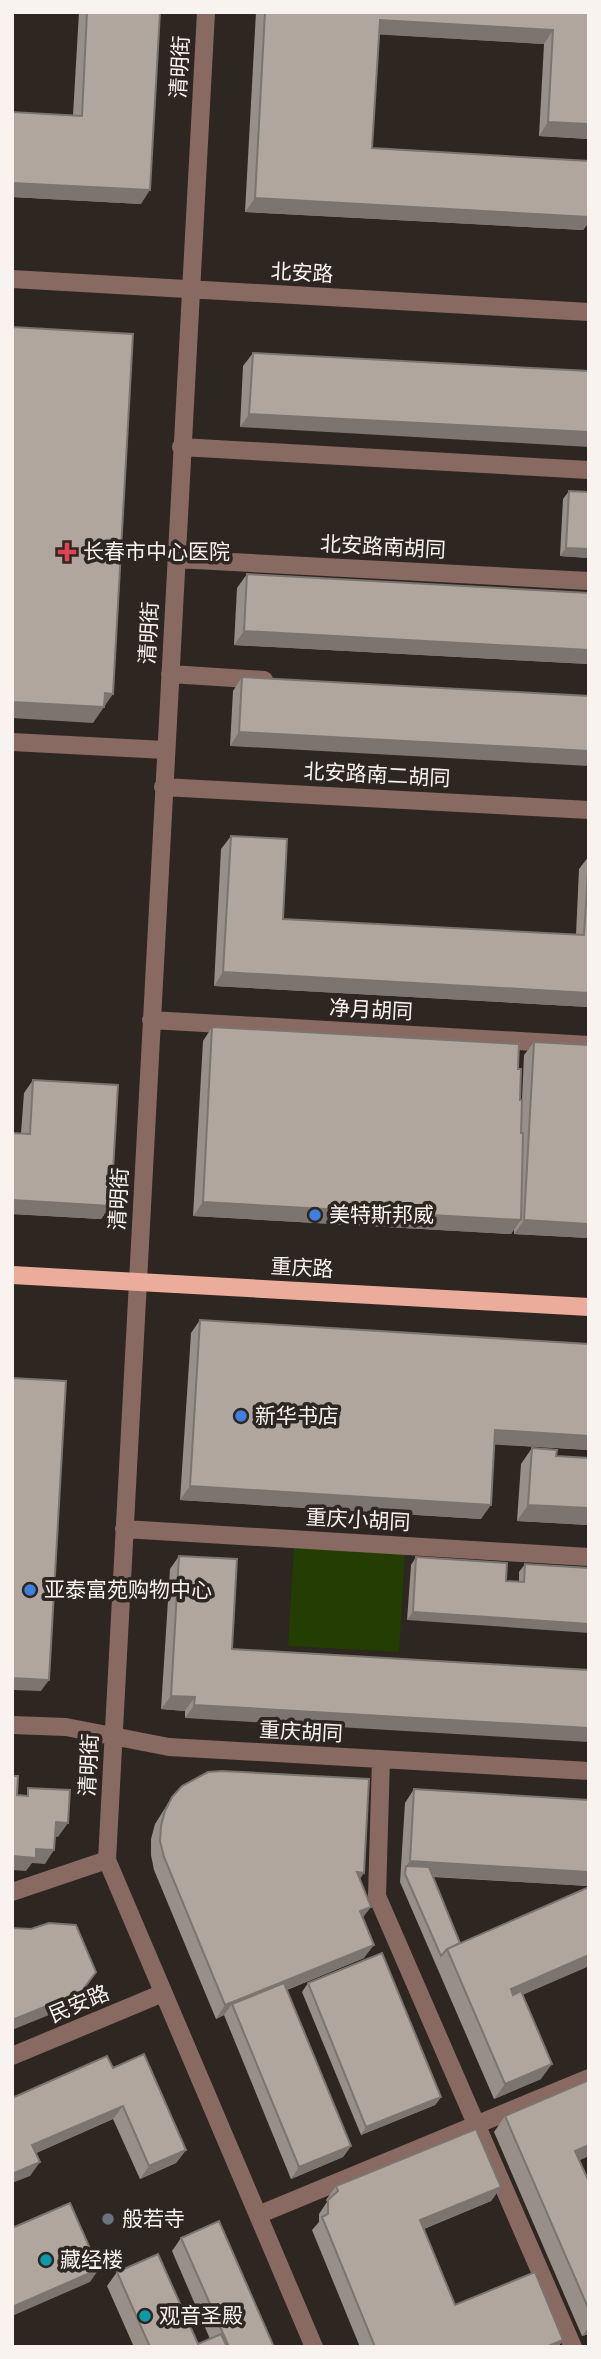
<svg xmlns="http://www.w3.org/2000/svg" width="601" height="2359" font-family="'Fira Sans','Noto Sans SC',sans-serif">
  <style>
    .green { fill: #233d02 }
    .lines { fill: none; stroke-linecap: round; stroke-linejoin: round }
    .minor { stroke: #896a62; stroke-width: 18 }
    .major { stroke: #ecac9b; stroke-width: 18 }
    .wall { fill: #978f88 }
    .shaded-wall { fill: #7b746f }
    .building { fill: #b0a69e; stroke: #7b746f; stroke-width: 2 }
    .health-dot { fill: #e0444e; stroke: #2e2620; stroke-width: 2.5 }
    .shop-dot { fill: #3f7fe0; stroke: #2e2620; stroke-width: 2.5 }
    .worship-dot { fill: #6b7280; stroke: #2e2620; stroke-width: 2.5 }
    .culture-dot { fill: #0f9aa8; stroke: #2e2620; stroke-width: 2.5 }
    .labels { text-anchor: middle; dominant-baseline: central; stroke-width: 7; stroke-linejoin: round; paint-order: stroke }
    .street-label { font-size: 21px; fill: #f8f3ee; stroke: #2e2620 }
    .poi-label { font-size: 21px; fill: #f8f3ee; stroke: #2e2620; text-anchor: start }
  </style>
  <rect width="100%" height="100%" fill="#2e2620"/>
  <!-- green -->
  <path class="green" d="M294,1547L405,1554L399,1652L288,1646Z"/>
  <g class="lines">
    <!-- minor -->
    <path class="minor" d="M206,12L107,1860L314,2347
      M12,279L589,312
      M181,447L589,470
      M176,559L589,581
      M170,674L264,680
      M12,742L165,750
      M163,787L589,810
      M151,1020L589,1045
      M124,1529L589,1557
      M12,1725L66,1727L169,1747L589,1771
      M381,1759L377,1896L573,2347
      M12,1892L107,1860
      M12,2056L163,1993
      M258,2215L589,2078"/>
    <!-- major -->
    <path class="major" d="M12,1275L589,1307"/>
  </g>
  <!-- wall -->
  <path class="wall" d="M79,12H160L141,204L12,197V112L73,115Z
    M256,12H589V139L539,136L544,44L379,34L372,148L589,217V222L583,230L245,212Z
    M253,353L589,371L240,427L243,366Z
    M569,491L589,492V558L560,556L563,499Z
    M247,574L589,593V664L234,645L237,588Z
    M242,677L589,696L230,746L233,691Z
    M231,836L283,919L576,935L579,869L589,856V1007L214,986L221,849Z
    M212,1027L518,1069L520,1100H522L524,1055L534,1042L589,1238L514,1234V1229L511,1234L193,1216L203,1041Z
    M33,1080L111,1206L101,1219L12,1214V1133H21L24,1093Z
    M200,1320L589,1450L494,1444L481,1519L180,1500L191,1333Z
    M532,1448L556,1456L589,1458V1525L517,1521L521,1464Z
    M179,1556L232,1649L589,1670L185,1718V1711L161,1709L170,1569Z
    M416,1557L506,1581L519,1582V1572L525,1564L589,1568L407,1620L411,1565Z
    M414,1789L589,1886L433,1877L460,1943L589,1887V1966L522,1995L541,2079L494,2099L400,1882L405,1803Z
    M172,1797L360,1879L364,1958L287,1990L351,2146L343,2157L291,2179L224,2015L216,2019L154,1870L151,1855V1839L155,1824Z
    M308,1983L441,2097L435,2105L361,2135L302,1992Z
    M113,2068L186,2150L176,2163L140,2179L113,2119L36,2153L30,2176L12,2098Z
    M589,2080V2156L579,2160L589,2182V2334L582,2336L494,2132L505,2116Z
    M336,2186L501,2187L491,2201L424,2229L455,2305L563,2340L558,2347H360L312,2230L319,2222V2214L327,2202L326,2200Z
    M181,2238L274,2347H134L107,2286L117,2272L198,2344L210,2339L172,2251Z"/>
  <!-- shaded-wall -->
  <path class="shaded-wall" d="M380,20L553,30L544,44L370,34Z
    M548,122L589,124V139L539,136Z
    M12,183L150,190L141,204L12,197Z
    M255,198L589,217V222L583,230L245,212Z
    M249,414L589,432V447L240,427Z
    M566,548L589,549V558L560,556Z
    M244,631L589,650V664L234,645Z
    M105,693L113,694L93,723L12,718V702Z
    M239,732L589,751V766L230,746Z
    M223,972L589,993V1007L214,986Z
    M12,1200L111,1206L101,1219L12,1214Z
    M203,1202L521,1220L511,1234L193,1216Z
    M524,1220L589,1224V1238L514,1234Z
    M495,1430L589,1436V1450L486,1444Z
    M190,1486L491,1505L481,1519L180,1500Z
    M528,1505L589,1508V1525L517,1521Z
    M413,1612L589,1624V1633L407,1620Z
    M12,1678L49,1680L41,1691L12,1690Z
    M171,1696L195,1697L185,1711L161,1709Z
    M194,1705L589,1728V1742L185,1718Z
    M56,1822L68,1823L58,1837L46,1836Z
    M36,1849L54,1850L45,1864L32,1863L26,1871L12,1870V1856Z
    M410,1861L589,1872V1886L406,1875V1866Z
    M357,1872L364,1873L355,1886Z
    M371,1907L361,1920L360,1911Z
    M374,1945L364,1958L235,2011L232,2004L224,2015L216,2019L225,2005Z
    M589,1955V1966L499,2005L511,1989Z
    M96,1972L71,2006L12,2030V2020Z
    M552,2064L541,2079L494,2099L505,2084Z
    M441,2097L435,2105L361,2135L366,2127Z
    M123,2106L113,2119L23,2159L32,2145Z
    M589,2145V2156L564,2167L575,2151Z
    M351,2146L343,2157L291,2179L299,2167Z
    M186,2150L176,2163L140,2179L149,2166Z
    M40,2162L30,2176L12,2183V2174Z
    M501,2187L491,2201L411,2234L420,2220Z
    M99,2269L90,2282L12,2316V2307Z
    M589,2327V2334L582,2336Z
    M563,2340L558,2347H546Z"/>
  <!-- building -->
  <path class="building" d="M87,12H160L150,190L12,183V112L82,116Z
    M265,12H589V124L548,122L553,30L380,20L372,148L589,161V217L255,198Z
    M12,327L133,334L113,694L105,693L104,707L12,702Z
    M253,353L589,371V432L249,414Z
    M569,491L589,492V549L566,548Z
    M247,574L589,593V650L244,631Z
    M242,677L589,696V751L239,732Z
    M231,836L287,839L283,919L584,935L589,856V993L223,972Z
    M212,1027L519,1044L518,1069H521L520,1100H522L521,1133H523L521,1220L203,1202Z
    M534,1042L589,1045V1224L524,1220Z
    M33,1080L118,1085L111,1206L12,1200V1133L30,1134Z
    M200,1320L589,1344V1436L495,1430L491,1505L190,1486Z
    M12,1378L66,1381L49,1680L12,1678Z
    M532,1448L557,1450L556,1456L589,1458V1508L528,1505Z
    M179,1556L237,1559L232,1649L589,1670V1728L194,1705L195,1697L171,1696Z
    M416,1557L507,1563L506,1581L524,1582L525,1564L589,1568V1624L413,1612Z
    M222,1771L369,1779L364,1873L357,1872L371,1907L360,1911L374,1945L225,2005L164,1857L160,1841L161,1826L165,1811L172,1797L182,1786L208,1772Z
    M12,1776H18L17,1795L28,1796V1788L70,1790L68,1823L56,1822L54,1850L36,1849V1858L12,1856Z
    M414,1789L589,1800V1872L410,1861Z
    M406,1866L429,1867L460,1943L447,1949L441,1956L405,1874Z
    M589,1887V1955L511,1989L513,1995L521,1991L552,2064L505,2084L447,1949Z
    M49,1923L76,1925L96,1972L81,1992L12,2020V1928L31,1929Z
    M382,1953L441,2097L366,2127L308,1983Z
    M284,1983L351,2146L299,2167L232,2004Z
    M144,2054L186,2150L149,2166L123,2106L32,2145L40,2162L12,2174V2098L107,2056L113,2068Z
    M589,2080V2145L575,2151L589,2182V2310L505,2116Z
    M476,2129L501,2187L420,2220L455,2305L535,2272L563,2340L546,2347H375L322,2217L328,2214V2200L338,2191L336,2186Z
    M70,2203L99,2269L12,2307V2228Z
    M219,2221L274,2347H229L181,2238Z
    M158,2254L198,2344L221,2334L227,2347H150L117,2272Z"/>
  <!-- markers -->
  <path class="health-dot" d="M63.5 541.5h7v7h7v7h-7v7h-7v-7h-7v-7h7z"/>
  <g class="shop-dot">
    <circle cx="315" cy="1215" r="7"/>
    <circle cx="241" cy="1416" r="7"/>
    <circle cx="30" cy="1590" r="7"/>
  </g>
  <circle class="worship-dot" cx="108" cy="2219" r="7"/>
  <g class="culture-dot">
    <circle cx="46" cy="2260" r="7"/>
    <circle cx="145" cy="2316" r="7"/>
  </g>
  <g class="labels">
    <!-- street labels -->
    <g class="street-label">
      <text transform="translate(180 67) rotate(-87)">清明街</text>
      <text transform="translate(302 273) rotate(3)">北安路</text>
      <text transform="translate(383 547) rotate(3)">北安路南胡同</text>
      <text transform="translate(149 633) rotate(-87)">清明街</text>
      <text transform="translate(377 775) rotate(3)">北安路南二胡同</text>
      <text transform="translate(371 1010) rotate(3)">净月胡同</text>
      <text transform="translate(119 1199) rotate(-87)">清明街</text>
      <text transform="translate(302 1268) rotate(3)">重庆路</text>
      <text transform="translate(358 1520) rotate(3)">重庆小胡同</text>
      <text transform="translate(301 1732) rotate(3)">重庆胡同</text>
      <text transform="translate(89 1765) rotate(-87)">清明街</text>
      <text transform="translate(79 2004) rotate(-23)">民安路</text>
    </g>
    <!-- poi labels -->
    <g class="poi-label">
      <text x="83" y="552">长春市中心医院</text>
      <text x="329" y="1215">美特斯邦威</text>
      <text x="255" y="1416">新华书店</text>
      <text x="44" y="1590">亚泰富苑购物中心</text>
      <text x="122" y="2219">般若寺</text>
      <text x="60" y="2260">藏经楼</text>
      <text x="159" y="2316">观音圣殿</text>
    </g>
  </g>
  <!-- border -->
  <rect width="601" height="2359" fill="none" stroke="#f8f3ee" stroke-width="28"/>
</svg>
